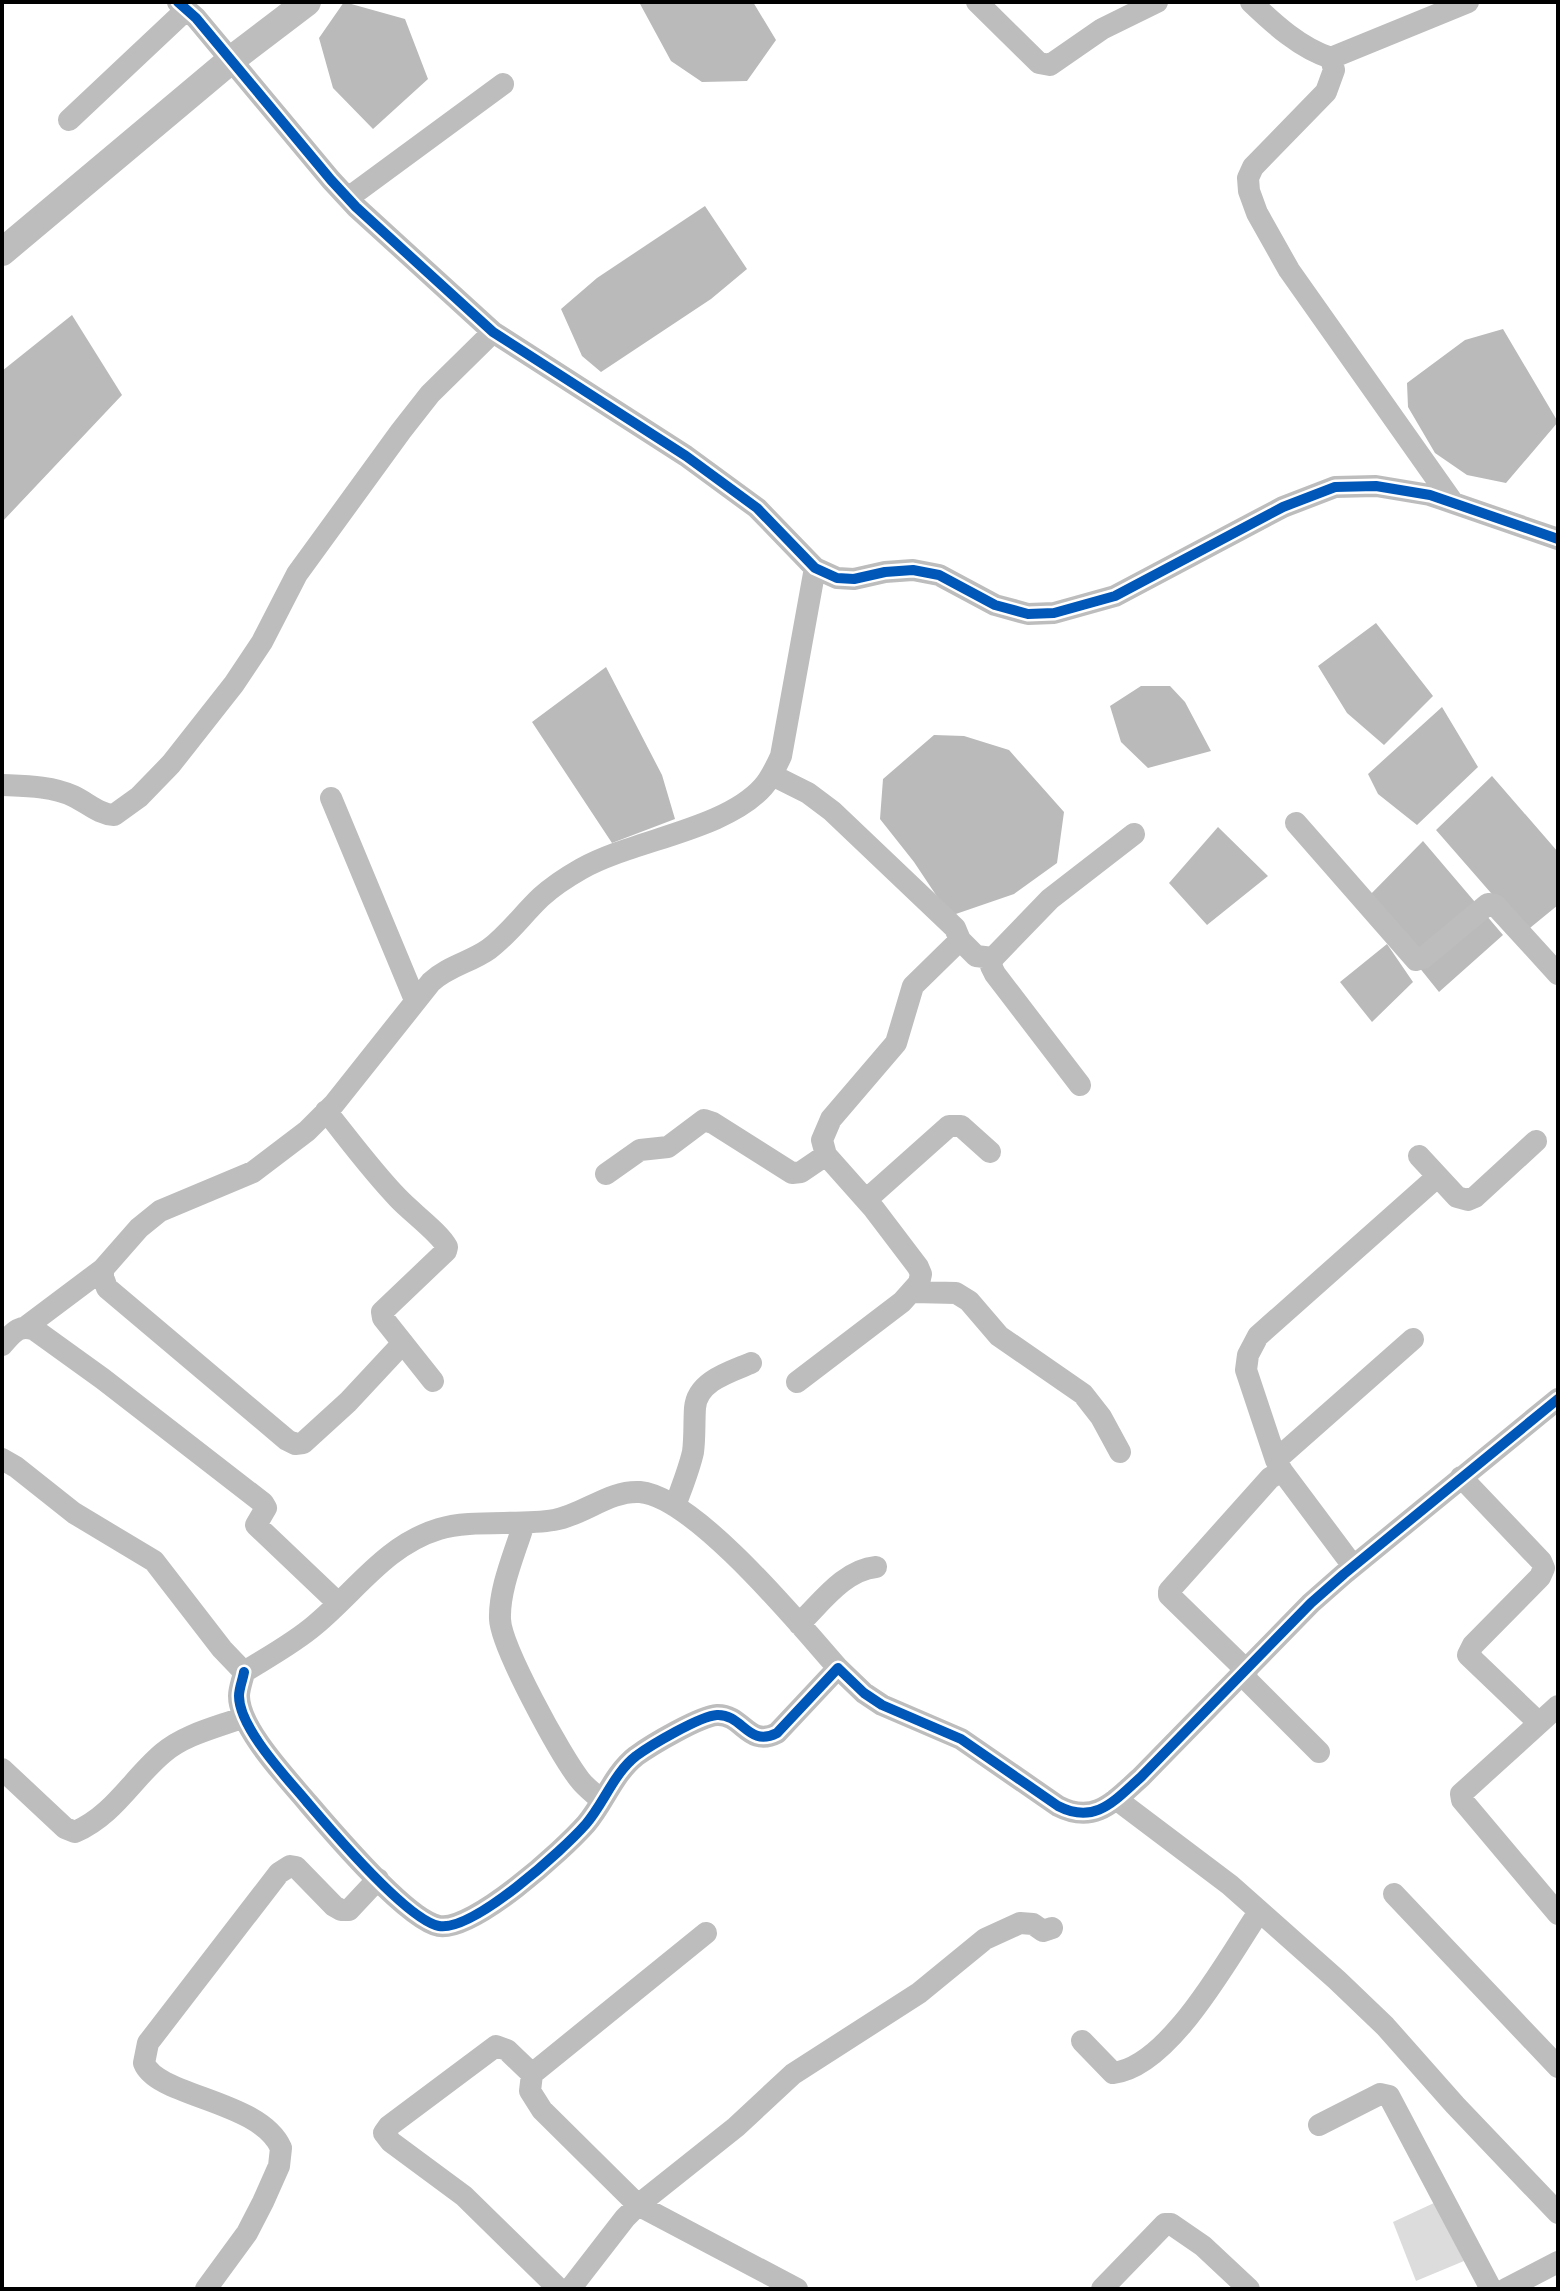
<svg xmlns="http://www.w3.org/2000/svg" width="1560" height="2291" font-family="Roboto,sans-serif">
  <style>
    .water { fill: #bababa }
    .building { fill: #dcdcdc }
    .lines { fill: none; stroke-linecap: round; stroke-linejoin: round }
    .minor { stroke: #bdbdbd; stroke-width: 22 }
    .major { stroke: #bdbdbd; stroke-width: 28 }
    .cycleway-casing { stroke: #fff; stroke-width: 15 }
    .cycleway { stroke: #0057b8; stroke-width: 10 }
  </style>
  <rect width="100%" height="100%" fill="#fff"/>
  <!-- water -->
  <path class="water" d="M344,2L405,19L428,79L373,129L333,88L319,38Z
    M639,2H753L776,40L747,81L702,82L671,61Z
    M705,206L747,269L711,299L601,372L582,356L561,309L597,278Z
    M72,315L122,395L2,522V371Z
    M1503,329L1558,422L1506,483L1467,475L1435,453L1408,407L1407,383L1465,340Z
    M1376,623L1433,696L1384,745L1347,713L1318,666Z
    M606,667L662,775L675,819L612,843L532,722Z
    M1141,686H1170L1185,702L1211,751L1148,768L1121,742L1110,706Z
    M1442,707L1478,767L1417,825L1378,794L1368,774Z
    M934,735L964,736L1009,750L1064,812L1057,863L1014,894L950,916L914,862L880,819L883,779Z
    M1492,776L1558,852V905L1525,932L1436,830Z
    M1218,827L1268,876L1207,925L1169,883Z
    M1423,841L1503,935L1439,992L1365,900Z
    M1387,944L1413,982L1372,1022L1340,982Z"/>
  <!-- building -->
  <path class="building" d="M1434,2203L1464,2261L1416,2281L1393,2222Z"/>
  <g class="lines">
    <!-- minor -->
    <path class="minor" d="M178,2L196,18L331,180L356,207L493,332L686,456L757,508L815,568L837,578L854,579L885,572L913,570L939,575L995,605L1028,614L1054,613L1115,596L1283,507L1335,487L1376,486L1430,495L1558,539
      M977,2L1039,63L1050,65L1102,29L1157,2
      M1251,2C1274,24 1300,48 1331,58L1468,2
      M1331,58L1334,70L1326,92L1253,167L1248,178L1249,191L1257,213L1289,270L1452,501
      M69,120L187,9
      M348,198L503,84
      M772,775L808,793L832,811L955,928L960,940L913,986L896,1043L831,1119L822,1140L826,1155L874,1209L918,1267L921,1274L919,1283L902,1302L797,1382
      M2,785C25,786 52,786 73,796C88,803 98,814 114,815L139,797L171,764L234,684L262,642L297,574L401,431L430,394L493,332
      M331,798L415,1000
      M1296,823L1416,960L1423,958L1488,904L1495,905L1558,974
      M960,940L976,956L993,958L1050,899L1134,834
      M993,958L991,966L995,974L1080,1085
      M326,1111C350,1141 372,1171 398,1198C411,1212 440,1233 447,1247L446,1251L382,1312L383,1318L433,1381
      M1419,1156L1457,1197L1468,1200L1475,1197L1536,1141
      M606,1174L640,1150L668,1147L704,1120L713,1123L792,1173L801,1172L826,1155
      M866,1200L949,1126H961L990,1152
      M913,1292L956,1293L969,1301L999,1336L1083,1394L1101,1417L1120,1452
      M27,1326L103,1269
      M403,1343L348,1402L303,1443L295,1444L287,1440L107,1288L103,1277V1269L139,1228L160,1211L253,1172L307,1131L334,1104L431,982C448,966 471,962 489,949C509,934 523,914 541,897C552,887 567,877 581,869C632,840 725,830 763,787C771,778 776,767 781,756L815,568
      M2,1345C12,1334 19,1323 35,1330L103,1379L263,1503L266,1508L256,1525L338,1603
      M2,1459L16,1467L74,1513L154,1561L222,1649L244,1672C268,1657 294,1643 315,1625C356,1591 386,1545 439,1529C470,1519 519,1526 554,1520C584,1515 609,1490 640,1492C695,1497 800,1625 838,1668
      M1276,1460L1413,1339
      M1282,1471L1276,1460L1246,1370L1248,1355L1258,1336L1437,1177
      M1461,1477L1541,1561L1544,1568L1540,1577L1473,1645L1468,1655L1539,1723
      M675,1506C681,1489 689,1470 693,1452C695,1437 694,1423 695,1408C697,1381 730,1372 751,1363
      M524,1523C515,1553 499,1588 500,1619C501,1647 561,1756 580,1780C586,1788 595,1794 602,1801
      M799,1624C821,1603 844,1570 876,1567
      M1247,1671L1169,1595V1591L1270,1478L1282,1471L1353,1566
      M244,1672C243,1679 239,1688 239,1696C239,1728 287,1778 307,1802C330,1829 407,1920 439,1926C473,1932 563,1850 586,1824C604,1803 614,1773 636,1756C651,1745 700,1716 717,1715C743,1714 748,1748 777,1733L838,1668L864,1693L882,1705L961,1739L1058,1806C1095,1825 1114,1801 1141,1777L1311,1603L1344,1574L1558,1399
      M1243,1676L1319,1752
      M1558,1706L1461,1794L1462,1800L1558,1914
      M2,1769L65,1828L75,1832C114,1815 132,1779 163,1753C185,1734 218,1727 244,1717
      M1116,1799L1230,1885L1337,1980L1385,2026L1455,2105L1558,2213
      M1394,1894L1558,2067
      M1082,2041L1113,2073C1170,2067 1229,1956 1259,1912
      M532,2074L507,2050L496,2046L389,2126L384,2133L391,2142L464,2196L559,2289
      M1319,2125L1380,2094L1389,2096L1491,2289
      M206,2289L247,2233L263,2202L279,2166L281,2148C260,2100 157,2097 144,2063L148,2043L279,1873L290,1866L296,1867L334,1906L341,1910H349L378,1879
      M570,2289L625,2218L638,2205L542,2110L530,2091L532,2074L706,1933
      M797,2289L638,2205L736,2127L793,2074L919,1993L985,1939L1020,1923L1033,1924L1043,1931L1052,1928
      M1102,2289L1165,2224H1171L1203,2246L1249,2289
      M1506,2289L1558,2262"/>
    <!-- major -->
    <path class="major" d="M2,252L231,60L307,2"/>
    <defs>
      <path id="cycleway" d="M178,2L196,18L331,180L356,207L493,332L686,456L757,508L815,568L837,578L854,579L885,572L913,570L939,575L995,605L1028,614L1054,613L1115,596L1283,507L1335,487L1376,486L1430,495L1558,539
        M244,1672C243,1679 239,1688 239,1696C239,1728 287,1778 307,1802C330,1829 407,1920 439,1926C473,1932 563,1850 586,1824C604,1803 614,1773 636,1756C651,1745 700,1716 717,1715C743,1714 748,1748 777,1733L838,1668L864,1693L882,1705L961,1739L1058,1806C1095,1825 1114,1801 1141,1777L1311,1603L1344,1574L1558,1399"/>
    </defs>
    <!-- cycleway casing -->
    <use href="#cycleway" class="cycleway-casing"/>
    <!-- cycleway -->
    <use href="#cycleway" class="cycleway"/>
  </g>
  <!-- border -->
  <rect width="1560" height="2291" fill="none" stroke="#000000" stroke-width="8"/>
</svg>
